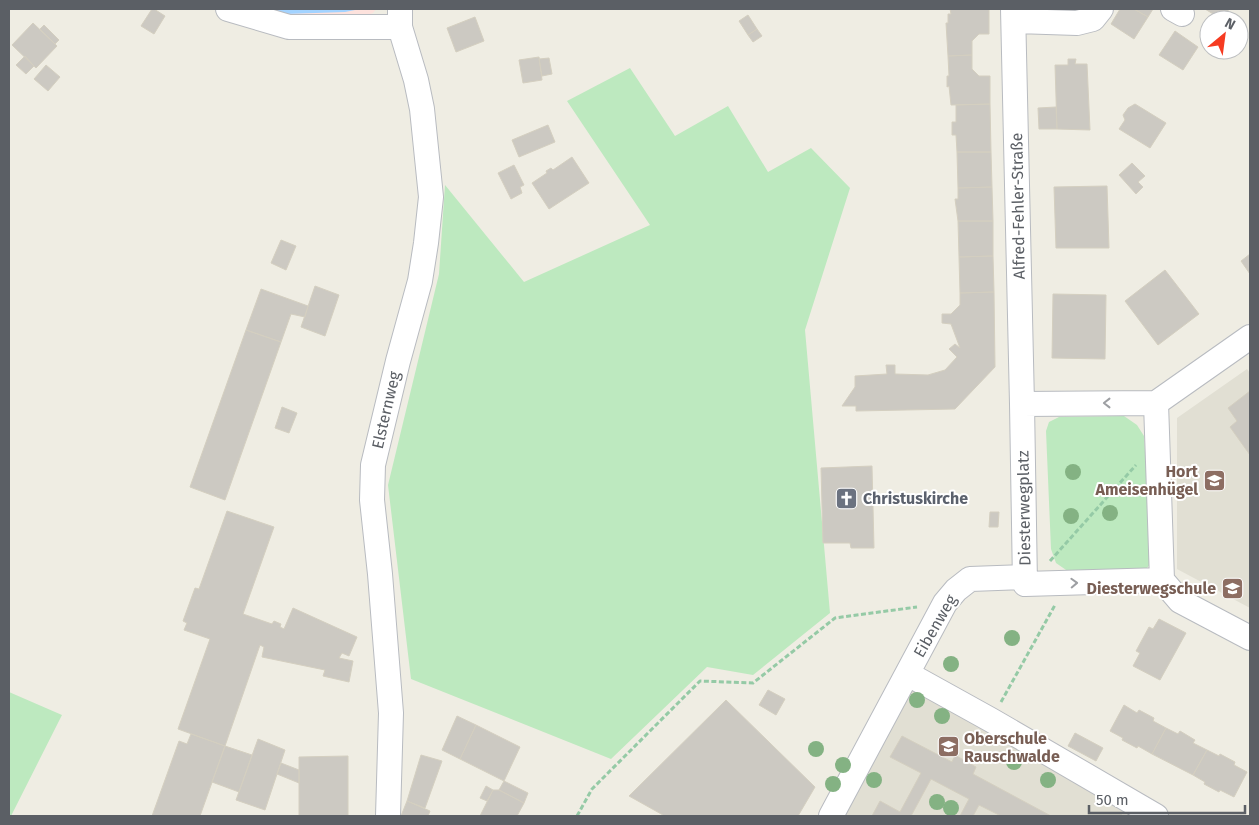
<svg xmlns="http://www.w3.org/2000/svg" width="1259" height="825" font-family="'Fira Sans',sans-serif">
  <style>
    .education { fill: #e1dfd3 }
    .medical { fill: #fde2dd }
    .green { fill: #bde9bf }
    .water { fill: #a3d3ff }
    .building { fill: #ccc9c2; stroke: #d4cfc0 }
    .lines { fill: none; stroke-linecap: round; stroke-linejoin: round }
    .minor-casing { stroke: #b8bbc0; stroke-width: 26 }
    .path { stroke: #95caa6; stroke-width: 3; stroke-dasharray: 5 2.5; stroke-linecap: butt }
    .minor { stroke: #fff; stroke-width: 24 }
    .tree { fill: #84b283 }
    .oneway { stroke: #9d9fa3 }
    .labels { text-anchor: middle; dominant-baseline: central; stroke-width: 4; stroke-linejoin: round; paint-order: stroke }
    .street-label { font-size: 16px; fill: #5b5f65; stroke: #fff }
    .education-label { font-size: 16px; font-weight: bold; fill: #785e54; stroke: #fff; text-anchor: end }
    .worship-label { font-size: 16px; font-weight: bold; fill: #5b616d; stroke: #fff; text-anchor: start }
  </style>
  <rect width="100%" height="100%" fill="#efede3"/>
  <!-- education -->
  <path class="education" d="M1247,369L1250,373V608L1177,569V418Z
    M912,685L1125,809L1121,816H839Z"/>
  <!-- medical -->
  <path class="medical" d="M255,9H376L373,13L352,20L284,19Z"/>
  <!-- green -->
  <path class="green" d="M630,68L675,136L728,106L768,172L811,148L850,188L805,330L830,613L753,675L707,667L611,759L411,679L388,485L439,274L445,185L524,282L650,225L567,101Z
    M1124,416L1137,425L1144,436L1152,562L1147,568L1140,573L1069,572L1056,563L1051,549L1046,431L1049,422L1059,417Z
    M9,692L62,715L11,816H9Z"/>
  <!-- water -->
  <path class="water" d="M269,9H360L345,12L286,14Z"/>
  <!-- building -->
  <path class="building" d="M152,9H154L165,16L154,34L141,26Z
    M950,9H989V34H979L972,41V55L948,56L946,23H948V14H951Z
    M1120,9H1134L1148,17L1134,39L1111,24Z
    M1134,9H1153L1148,17Z
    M1205,9H1229L1225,16L1218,17Z
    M748,15L757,29L748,35L739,21Z
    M475,17L484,41L456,52L447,28Z
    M33,23L57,46L36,68L12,45Z
    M44,25L59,40L55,44L40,29Z
    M757,29L762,36L753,42L748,35Z
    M1175,31L1198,47L1183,70L1159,55Z
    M1211,50H1229L1224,59Z
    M972,55V69L979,76H990V104L951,105L949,86L947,87V76H949L948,56Z
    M25,56L34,66L26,74L16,65Z
    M539,57L542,80L523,83L519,60Z
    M549,58L552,74L542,76L539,59Z
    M1068,59H1076L1075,64H1087L1090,130L1057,129L1055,65H1068Z
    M46,65L60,77L48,91L34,79Z
    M990,104L991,152H957L956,135H952V122H956V105Z
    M1135,104L1166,123L1150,148L1119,129L1125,120L1123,115L1128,108Z
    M1056,107L1057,129H1039L1038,108Z
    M548,125L555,142L519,157L512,140Z
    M957,152H991L992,187L958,188Z
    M572,157L589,183L549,209L532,183L547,173L546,171L551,168L553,170Z
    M1132,163L1145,176L1138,182L1143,187L1136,194L1119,175Z
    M514,165L524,185L520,187L522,193L511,199L498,173Z
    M1107,186L1109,248H1056L1054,187Z
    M992,187L993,221H958L955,199H958V188Z
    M958,221H993V256L959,257Z
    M281,240L296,246L286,270L271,263Z
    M1250,254V274L1241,261Z
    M993,256L994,292L960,293L959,257Z
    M1165,270L1199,314L1158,345L1125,301Z
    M315,286L339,295L325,336L301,327Z
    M261,289L308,306L305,317L291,314L281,342L246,330Z
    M994,292L995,367L955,409L856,411V406H842L855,387V376L887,374L886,365H895V374L928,375L945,370L957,357L949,349L955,344L960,348L951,324L942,323V314H951L960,305V293Z
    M1053,294L1106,295L1105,359L1052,358Z
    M246,330L281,342L225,500L190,487Z
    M1250,391V455L1230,427L1237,421L1228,408Z
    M282,407L297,413L289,433L275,428Z
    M872,466L874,548H851L850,543H823L821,468Z
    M227,511L274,527L243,614L272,624L274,621L281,624L280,627L284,629L293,608L357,637L349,656L342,653L339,658L353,661L349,682L323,676L325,670L262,657L264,647L260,645L225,746L178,729L210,639L184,630L187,623L183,621L195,588L199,589Z
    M990,512H999L998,527H989Z
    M1159,619L1186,633L1160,680L1133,666L1140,653L1136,651L1149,627L1153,629Z
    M768,690L785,699L776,715L759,705Z
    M726,700L815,787L798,816H662L663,815L629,796Z
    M1124,705L1137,713L1139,710L1154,718L1153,721L1166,728L1152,754L1138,746L1137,748L1122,740L1123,738L1110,731Z
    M457,716L476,725L460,759L442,750Z
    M476,725L520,747L504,781L460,759Z
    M1166,728L1178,734L1180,731L1195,740L1193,743L1207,750L1193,775L1152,754Z
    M1075,733L1103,748L1096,761L1068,746Z
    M191,734L225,746L200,816H152L179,741L187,744Z
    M902,736L952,762L955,755L976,767L973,774L1051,816H1001L979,805L973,816H960L969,799L931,779L911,816H872L880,801L900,812L921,773L890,757Z
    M258,739L285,750L265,810L236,800Z
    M225,746L252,755L239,792L212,782Z
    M1207,750L1219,756L1220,754L1235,762L1234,765L1247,772L1234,797L1220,790L1219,792L1204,784L1205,782L1193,775Z
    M421,755L442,761L425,808L407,801Z
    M348,756V816H299V757Z
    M281,763L299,770V783L277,774Z
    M504,781L528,793L524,803L499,790Z
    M486,786L493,790L487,801L480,798Z
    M493,790H499L524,803L517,816H480Z
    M407,801L430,811L428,816H401Z"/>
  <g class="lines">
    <defs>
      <path id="minor" d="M228,9L289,27H400
        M1013,9L1022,404L1025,584L1162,580
        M1173,9L1182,14
        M1014,21L1077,23L1093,19L1101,9
        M1156,403L1162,580
        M1156,403L1250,337
        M1022,404L1156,403
        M1162,580L1180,601L1250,638
        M908,674L991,720L1156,816
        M388,816L391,713L380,574L372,500L373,465L398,361L420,281L426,243L431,197L422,109L416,80L400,27V9
        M831,816L945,603L956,590L970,579L1025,577"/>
    </defs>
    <!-- minor casing -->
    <use href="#minor" class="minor-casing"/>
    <!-- path -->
    <path class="path" d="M1050,561L1136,465
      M1001,702L1055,605
      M577,816L592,789L700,681L753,683L835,618L917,607"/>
    <!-- minor -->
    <use href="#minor" class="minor"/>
  </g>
  <!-- trees -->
  <g class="tree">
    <circle cx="1073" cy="472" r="8"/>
    <circle cx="1110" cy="513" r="8"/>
    <circle cx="1071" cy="516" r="8"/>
    <circle cx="1012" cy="638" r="8"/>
    <circle cx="951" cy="664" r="8"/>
    <circle cx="917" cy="700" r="8"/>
    <circle cx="942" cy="716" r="8"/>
    <circle cx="816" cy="749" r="8"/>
    <circle cx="1014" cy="762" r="8"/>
    <circle cx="843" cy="765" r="8"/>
    <circle cx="874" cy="780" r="8"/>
    <circle cx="1048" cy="780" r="8"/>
    <circle cx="833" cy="784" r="8"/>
    <circle cx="937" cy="802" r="8"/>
    <circle cx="951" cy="808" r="8"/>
  </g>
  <!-- one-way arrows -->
  <defs><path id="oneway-chevron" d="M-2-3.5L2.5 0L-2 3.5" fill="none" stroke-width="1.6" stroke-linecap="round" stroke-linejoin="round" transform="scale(1.25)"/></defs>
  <g class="oneway">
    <use href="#oneway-chevron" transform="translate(1107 403) rotate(180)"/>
    <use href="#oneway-chevron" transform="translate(1074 583) rotate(-2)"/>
  </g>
  <!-- icons -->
  <defs>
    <symbol id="school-square" viewBox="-11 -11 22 22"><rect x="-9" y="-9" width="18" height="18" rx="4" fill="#8d6e63" stroke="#fff"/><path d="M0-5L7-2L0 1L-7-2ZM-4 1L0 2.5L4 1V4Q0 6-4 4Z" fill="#fff"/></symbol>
    <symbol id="church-square" viewBox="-11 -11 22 22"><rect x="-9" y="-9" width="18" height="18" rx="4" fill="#6b7280" stroke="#fff"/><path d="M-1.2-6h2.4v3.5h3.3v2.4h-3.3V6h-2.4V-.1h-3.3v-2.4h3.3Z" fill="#fff"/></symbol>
  </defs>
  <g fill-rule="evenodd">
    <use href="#school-square" x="1202" y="468" width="25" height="25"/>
    <use href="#church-square" x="834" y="486" width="25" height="25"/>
    <use href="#school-square" x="1220" y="576" width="25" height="25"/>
    <use href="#school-square" x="936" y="734" width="25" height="25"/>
  </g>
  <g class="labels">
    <!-- street labels -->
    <g class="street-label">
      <text transform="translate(1018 206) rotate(-91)">Alfred-Fehler-Straße</text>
      <text transform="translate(386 410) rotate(-77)">Elsternweg</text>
      <text transform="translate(1024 508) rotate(-91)">Diesterwegplatz</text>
      <text transform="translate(935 626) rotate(-60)">Eibenweg</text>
    </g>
    <!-- education labels -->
    <g class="education-label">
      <text x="1198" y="471">Hort<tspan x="1198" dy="18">Ameisenhügel</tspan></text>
      <text x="1216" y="588">Diesterwegschule</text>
      <text x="964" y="738" text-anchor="start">Oberschule<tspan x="964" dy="18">Rauschwalde</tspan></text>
    </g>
    <!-- worship labels -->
    <g class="worship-label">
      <text x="863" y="498">Christuskirche</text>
    </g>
  </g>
  <!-- border -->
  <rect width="1259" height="825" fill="none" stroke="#5b5f65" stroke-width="20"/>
  <!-- north arrow -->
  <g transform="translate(1224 35) rotate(29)"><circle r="24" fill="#ffffff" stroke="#bdbfc1"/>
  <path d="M0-4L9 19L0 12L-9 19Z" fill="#f63b21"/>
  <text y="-8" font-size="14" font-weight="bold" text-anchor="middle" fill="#5b5f65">N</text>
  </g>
  <!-- scale -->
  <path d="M1089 805v8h156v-8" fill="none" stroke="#5b5f65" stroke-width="2.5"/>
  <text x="1096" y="805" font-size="15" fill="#5b5f65" stroke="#ffffff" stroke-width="4" paint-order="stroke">50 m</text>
</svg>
